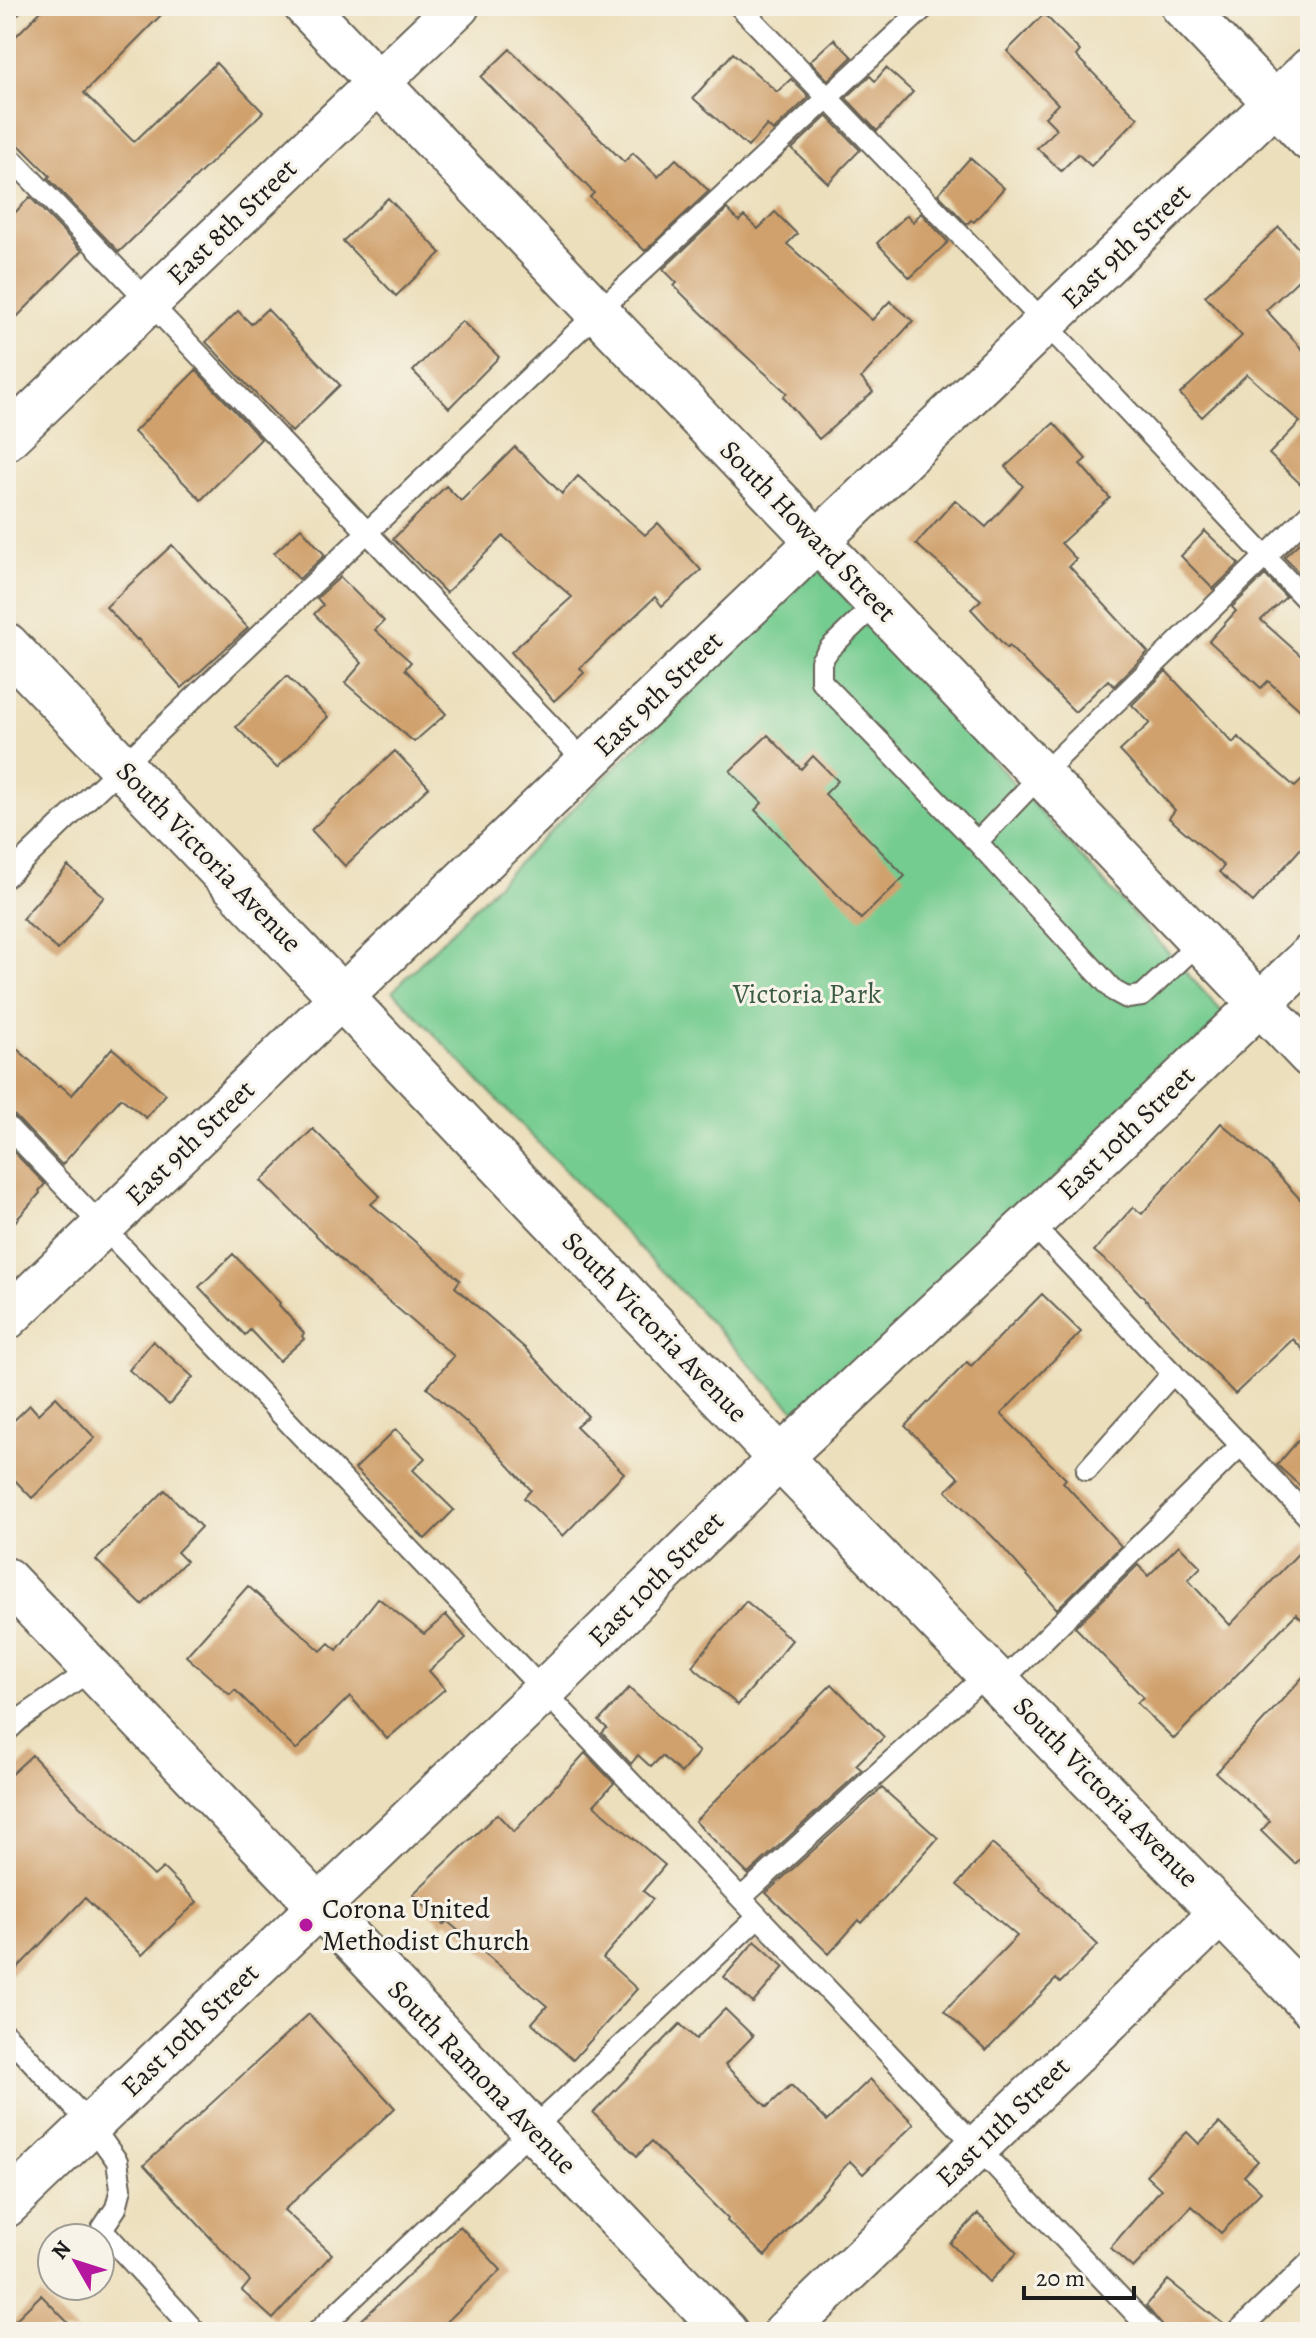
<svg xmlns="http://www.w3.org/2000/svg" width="1316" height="2338" font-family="Alegreya,serif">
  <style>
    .green { fill: #75cc90; stroke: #487456; stroke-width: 2 }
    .building { fill: #d0a16d }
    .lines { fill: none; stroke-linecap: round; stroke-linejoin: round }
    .lane-casing { stroke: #656054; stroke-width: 24 }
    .street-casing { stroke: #656054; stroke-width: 46 }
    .secondary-casing { stroke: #656054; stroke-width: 48 }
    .lane { stroke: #fff; stroke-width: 20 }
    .street { stroke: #fff; stroke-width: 42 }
    .secondary { stroke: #fff; stroke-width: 44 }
    .poi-dot { fill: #b5179e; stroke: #f7f3e8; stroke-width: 3 }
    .labels { text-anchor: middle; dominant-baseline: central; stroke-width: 6; stroke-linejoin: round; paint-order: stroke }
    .street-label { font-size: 28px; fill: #1c1c1c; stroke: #f7f3e8 }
    .park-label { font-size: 28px; fill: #3b5a45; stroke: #f7f3e8 }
    .poi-label { font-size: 28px; fill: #1c1c1c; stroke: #f7f3e8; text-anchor: start }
  </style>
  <rect width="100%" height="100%" fill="#f7f3e8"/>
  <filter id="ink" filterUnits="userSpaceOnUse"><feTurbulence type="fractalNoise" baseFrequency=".0125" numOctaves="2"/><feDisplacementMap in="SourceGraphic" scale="16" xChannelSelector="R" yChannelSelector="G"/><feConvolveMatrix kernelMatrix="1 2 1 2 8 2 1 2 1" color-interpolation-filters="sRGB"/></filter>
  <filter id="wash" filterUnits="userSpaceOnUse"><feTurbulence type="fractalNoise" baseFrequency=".006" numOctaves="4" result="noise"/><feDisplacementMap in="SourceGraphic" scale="32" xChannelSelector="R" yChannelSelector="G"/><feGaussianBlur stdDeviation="1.8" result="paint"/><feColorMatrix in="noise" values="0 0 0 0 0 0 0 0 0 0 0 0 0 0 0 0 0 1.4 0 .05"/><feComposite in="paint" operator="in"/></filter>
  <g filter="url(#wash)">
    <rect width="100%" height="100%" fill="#ecdfbc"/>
    <!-- green -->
    <path class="green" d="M818,568L1225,1015L803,1419L393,991L527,854Z"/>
    <g id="blocks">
      <!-- building -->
      <path class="building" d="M46,6H170L84,93L134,142L216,63L263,112L119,252L48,178L50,176L6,132V46Z
        M1044,14L1080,51L1076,56L1138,118L1091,166L1078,154L1061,171L1037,148L1057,129L1045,117L1058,104L1007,51Z
        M834,39L852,57L828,80L810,61Z
        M510,49L624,162L633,153L658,177L676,159L709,191L645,251L590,197L594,193L481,77Z
        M733,53L777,92L791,79L809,97L773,131L767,125L748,147L693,98Z
        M886,68L913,92L877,131L846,98L870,76L875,81Z
        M827,116L860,150L828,183L792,149Z
        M970,158L1004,188L974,222L971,220L967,224L938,194Z
        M30,197L82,251L6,328V222Z
        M388,198L441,253L396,296L343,241Z
        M727,209L739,221L744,216L758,229L775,212L797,234L787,244L872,320L890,301L913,321L861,378L873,392L819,439L783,397L787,393L734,345L674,286L677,283L663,269Z
        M921,213L948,242L910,278L877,243L907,215L913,222Z
        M1279,227L1310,261V269L1266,310L1310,358V493L1269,454L1300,422L1247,374L1202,417L1180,394L1242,336L1205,296Z
        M267,309L340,385L292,432L206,342L238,311L251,324Z
        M462,321L499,357L449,408L413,371Z
        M196,370L261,439L201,500L134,432Z
        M1054,423L1086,459L1080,464L1110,498L1061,543L1076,559L1069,566L1148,652L1114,686L1108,680L1075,712L1009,646L1007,648L971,609L981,600L916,544L955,500L986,527L1023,486L1005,467Z
        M515,447L562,494L578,476L645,535L658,523L701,570L662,606L655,597L580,668L584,673L554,701L511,652L572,597L503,536L446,593L393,539L446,486L461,501Z
        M301,528L325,555L299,579L274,553Z
        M1205,531L1239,564L1213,589L1181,556Z
        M1310,533V574L1305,579L1284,557Z
        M172,545L248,628L182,688L138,639L137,640L106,607Z
        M1265,575L1286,597L1261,620L1310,664V719L1268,681L1261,688L1209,641L1236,611L1232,607Z
        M340,577L384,621L375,630L411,662L405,669L446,714L414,742L345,683L362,663L314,614L323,605L317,598Z
        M1166,671L1233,743L1238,737L1295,787L1310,772V838L1253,902L1219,872L1224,866L1169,818L1175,810L1120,751L1150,723L1132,705Z
        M287,676L328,717L277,768L236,727Z
        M768,735L801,769L813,756L838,781L825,794L905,876L861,919L755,810L762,803L730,771Z
        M395,751L429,787L345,866L311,830Z
        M68,866L104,897L58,950L22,919Z
        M6,1039L58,1086L60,1085L72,1095L112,1048L166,1094L146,1118L121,1098L62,1165L15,1116L6,1112Z
        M1221,1123L1266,1162L1310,1210V1357L1293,1339L1235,1394L1122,1275L1094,1251L1133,1207L1142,1214Z
        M313,1129L380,1196L371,1204L460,1280L455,1287L526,1349L588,1416L576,1426L624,1473L563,1536L524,1498L531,1490L482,1436L427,1388L454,1356L346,1265L261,1181Z
        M6,1144L45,1184L39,1191L40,1193L6,1232Z
        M233,1254L280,1303L279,1305L304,1333L302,1336L304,1339L279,1361L250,1330L245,1335L199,1287Z
        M1042,1294L1081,1332L1001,1414L1066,1479L1063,1482L1121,1546L1057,1609L996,1540L946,1491L959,1478L905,1426L967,1362L971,1366Z
        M153,1341L193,1377L169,1405L129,1370Z
        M56,1397L95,1438L32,1498L6,1471V1428L30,1405L38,1414Z
        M1310,1427V1495L1277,1465Z
        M396,1429L425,1458L413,1470L454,1510L425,1539L355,1469Z
        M165,1490L201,1527L177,1552L186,1561L142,1605L96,1560Z
        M1310,1541V1627L1296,1614L1174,1739L1137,1703L1143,1697L1075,1627L1138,1565L1148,1576L1179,1545L1201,1567L1188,1580L1230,1625Z
        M248,1586L321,1651L329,1643L337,1650L378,1598L424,1634L446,1615L466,1638L429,1671L445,1689L387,1739L350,1696L296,1750L235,1690L230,1695L186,1656Z
        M746,1601L792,1640L738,1705L692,1666Z
        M1310,1669V1849L1295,1864L1261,1831L1270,1821L1216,1773Z
        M832,1684L884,1737L856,1765L862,1770L748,1874L695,1821Z
        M629,1688L699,1752L681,1773L662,1756L651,1767L638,1755L631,1764L602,1733L607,1728L599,1721Z
        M585,1753L614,1783L594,1805L665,1865L643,1891L653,1899L603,1958L637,1989L573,2060L532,2023L547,2006L447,1921L443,1925L413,1894L497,1814L514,1832Z
        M32,1755L79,1805L154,1876L163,1868L197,1902L142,1955L85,1898L6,1980V1779Z
        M882,1788L938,1838L862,1923L859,1920L829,1954L766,1893Z
        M992,1844L1041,1887L1040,1889L1098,1945L1060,1983L1056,1979L986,2051L944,2011L1017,1936L957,1885Z
        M755,1941L784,1967L753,2003L724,1977Z
        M725,2009L753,2036L725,2065L767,2107L791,2085L827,2121L870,2079L914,2124L863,2174L850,2161L765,2256L727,2221L728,2219L651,2142L637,2156L593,2113L680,2024L696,2039Z
        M309,2014L395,2108L284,2210L332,2254L273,2319L242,2291L250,2281L144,2165Z
        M1219,2123L1258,2161L1244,2176L1261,2192L1221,2233L1192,2206L1133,2268L1110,2248L1161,2189L1146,2175L1187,2132L1199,2144Z
        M978,2214L1017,2253L989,2282L950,2243Z
        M460,2226L501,2270L436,2332H349Z
        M1168,2280L1226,2326L1224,2332H1170L1165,2329L1146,2306Z
        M41,2295L77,2332H6V2329Z"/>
    </g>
  </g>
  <g filter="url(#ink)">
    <use href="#blocks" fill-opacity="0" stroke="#656054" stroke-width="2"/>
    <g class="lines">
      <defs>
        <path id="lane" d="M739,6L1045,323L1310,604
          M6,11L11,6
          M6,153L149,302L586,763
          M877,603L830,648L821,661V681L977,842L1041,775L1310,513
          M977,842L1114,991L1127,998L1142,996L1200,942
          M6,877L598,312L926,6
          M6,1125L1153,2332
          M1031,1223L1310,1519
          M1087,1470L1173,1373
          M1000,1683L1241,1445
          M6,1732L20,1719L92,1669
          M741,1898L989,1672
          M6,2034L91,2125L117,2161L121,2188L116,2208L102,2229L196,2332
          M317,2332L758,1917
          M1237,2332L1310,2262"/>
        <path id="street" d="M305,6L1310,1056
          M1182,6L1310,140
          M6,439L458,6
          M6,1319L1310,69
          M6,1579L726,2332
          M6,2206L544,1691L780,1458L1031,1223L1310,956
          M785,2332L1222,1912"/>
        <path id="secondary" d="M6,645L780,1458L1310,2004"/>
      </defs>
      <!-- lane casing -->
      <use href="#lane" class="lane-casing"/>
      <!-- street casing -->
      <use href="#street" class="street-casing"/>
      <!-- secondary casing -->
      <use href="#secondary" class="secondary-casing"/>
      <!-- lane -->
      <use href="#lane" class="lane"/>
      <!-- street -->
      <use href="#street" class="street"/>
      <!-- secondary -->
      <use href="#secondary" class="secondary"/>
    </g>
  </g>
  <!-- markers -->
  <circle class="poi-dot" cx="306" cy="1925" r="8"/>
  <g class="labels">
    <!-- street labels -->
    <g class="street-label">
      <text transform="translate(232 222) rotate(-44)">East 8th Street</text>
      <text transform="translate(1126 246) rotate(-44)">East 9th Street</text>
      <text transform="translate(808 531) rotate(46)">South Howard Street</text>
      <text transform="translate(658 694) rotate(-44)">East 9th Street</text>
      <text transform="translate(209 857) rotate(46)">South Victoria Avenue</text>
      <text transform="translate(1126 1133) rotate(-44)">East 10th Street</text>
      <text transform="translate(190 1143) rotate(-44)">East 9th Street</text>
      <text transform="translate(655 1327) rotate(46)">South Victoria Avenue</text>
      <text transform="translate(656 1579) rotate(-45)">East 10th Street</text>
      <text transform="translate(1106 1792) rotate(46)">South Victoria Avenue</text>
      <text transform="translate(190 2030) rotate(-44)">East 10th Street</text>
      <text transform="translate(482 2077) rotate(46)">South Ramona Avenue</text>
      <text transform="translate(1003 2122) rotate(-44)">East 11th Street</text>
    </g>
    <!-- park labels -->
    <g class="park-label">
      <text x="807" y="994">Victoria Park</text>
    </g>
    <!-- poi labels -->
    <g class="poi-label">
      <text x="322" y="1909">Corona United<tspan x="322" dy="32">Methodist Church</tspan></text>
    </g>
  </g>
  <!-- margin -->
  <rect width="1316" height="2338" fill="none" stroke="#f7f3e8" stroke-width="32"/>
  <!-- north arrow -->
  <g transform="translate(76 2262) rotate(309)"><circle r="38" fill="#f7f3e8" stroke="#9f9d96" stroke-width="2"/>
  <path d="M0-6L14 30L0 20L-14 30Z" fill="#b5179e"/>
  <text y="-12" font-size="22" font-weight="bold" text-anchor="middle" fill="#1c1c1c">N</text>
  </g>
  <!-- scale -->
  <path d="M1024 2286v12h110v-12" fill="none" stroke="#1c1c1c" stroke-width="4"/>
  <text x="1036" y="2286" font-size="24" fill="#1c1c1c" stroke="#f7f3e8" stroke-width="6" paint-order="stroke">20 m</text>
</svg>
